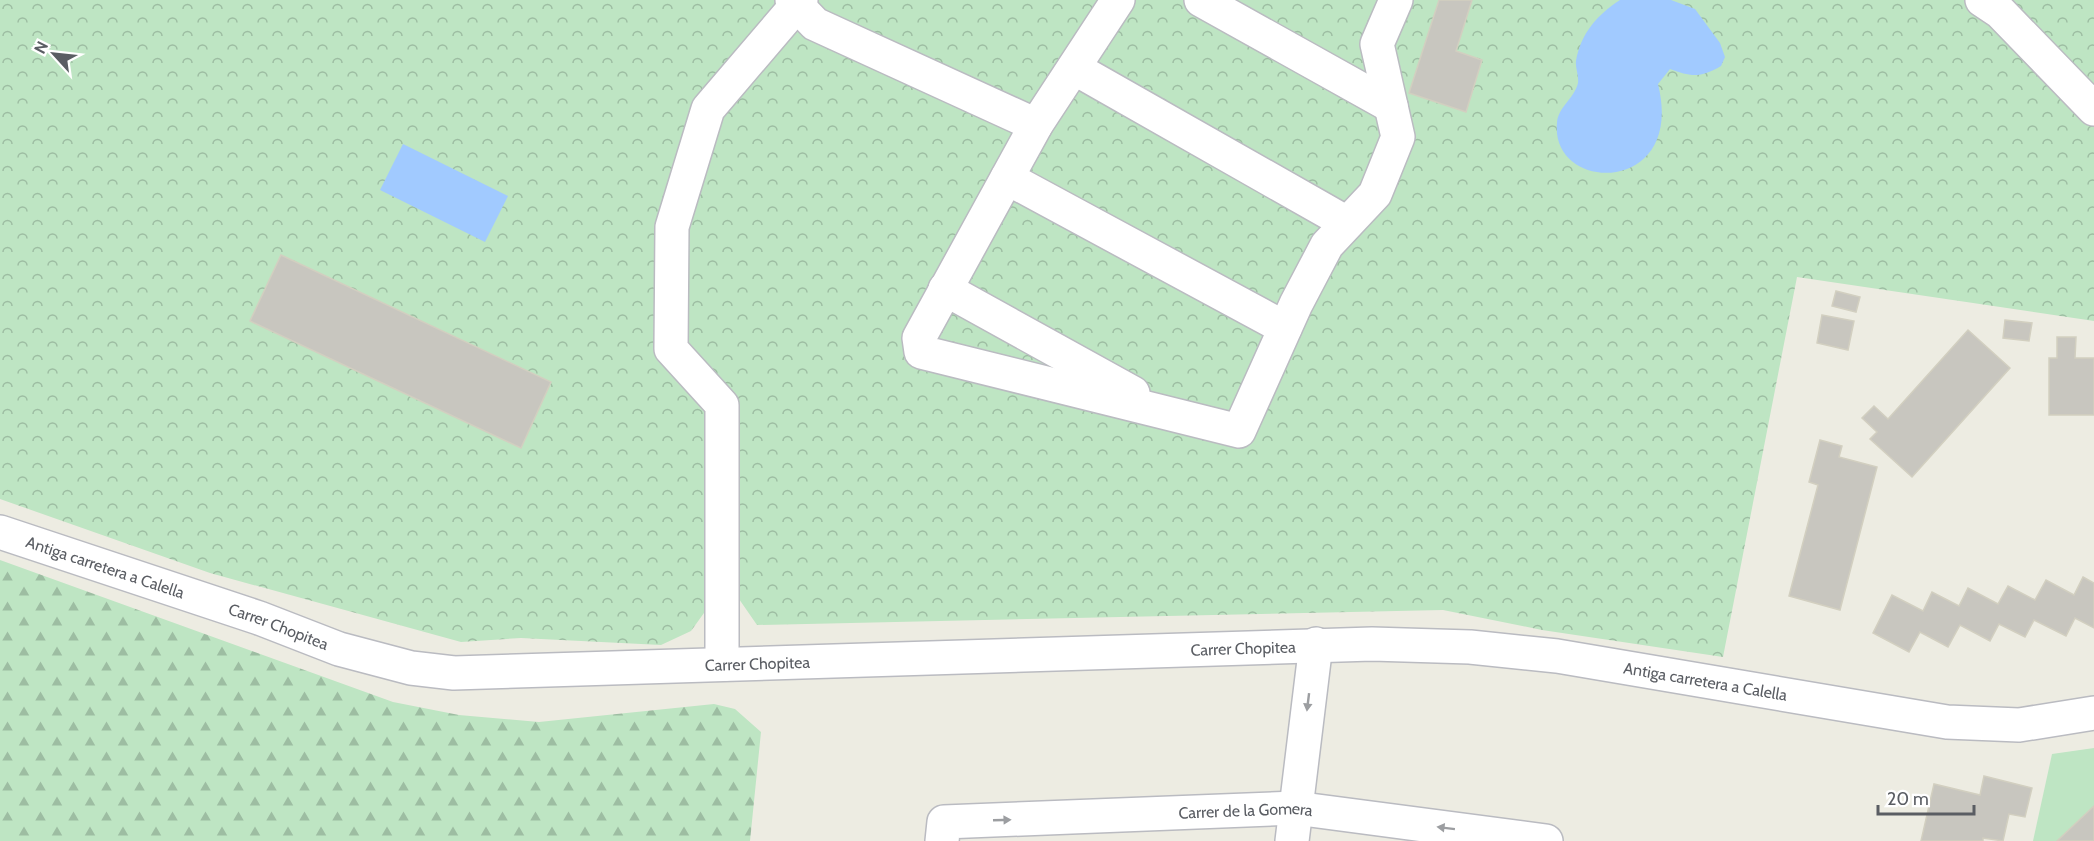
<svg xmlns="http://www.w3.org/2000/svg" width="2094" height="841" font-family="Cabin,sans-serif">
  <style>
    .forest { fill: url(#forest-firs) }
    .park { fill: url(#park-crowns) }
    .garden { fill: #bee5c3 }
    .water { fill: #a1caff }
    .building { fill: #c8c6bf; stroke: #d2cfc0; stroke-width: 1.5 }
    .lines { fill: none; stroke-linecap: round; stroke-linejoin: round }
    .minor-casing { stroke: #babbc1; stroke-width: 36 }
    .minor { stroke: #fff; stroke-width: 33 }
    .oneway { fill: #9c9ea1 }
    .labels { text-anchor: middle; dominant-baseline: central; stroke-width: 4.5; stroke-linejoin: round; paint-order: stroke }
    .street-label { font-size: 16px; fill: #5a5d63; stroke: #fff }
  </style>
  <defs>
    <pattern id="forest-firs" width="22" height="20" patternUnits="userSpaceOnUse" patternTransform="scale(1.5)"><rect width="22" height="20" fill="#bee5c3"/><path d="M5 1l3.5 6h-7zM16 11l3.5 6h-7z" fill="#9dbda2"/></pattern>
    <pattern id="park-crowns" width="20" height="18" patternUnits="userSpaceOnUse" patternTransform="scale(1.5)"><rect width="20" height="18" fill="#bee5c3"/><path d="M2 6a3 3 0 1 1 6 0M12 15a3 3 0 1 1 6 0" fill="none" stroke="#9dbda2"/></pattern>
  </defs>
  <rect width="100%" height="100%" fill="#edece2"/>
  <!-- forest -->
  <path class="forest" d="M0,560L393,702L459,715L539,722L714,704L735,709L761,732L750,841H0Z"/>
  <!-- park -->
  <path class="park" d="M0,0H2094V321L1797,277L1723,657L1542,630L1443,610L757,625L739,599L722,588L691,631L661,645L521,638L461,642L210,573L0,499Z"/>
  <!-- garden -->
  <path class="garden" d="M2094,748V806L2057,841H2033L2052,754Z"/>
  <!-- water -->
  <path class="water" d="M1620,0H1671L1695,9L1720,43L1725,57L1721,66C1701,78 1691,77 1670,69L1658,84C1686,196 1550,194 1557,123C1558,107 1574,99 1578,83C1579,75 1575,68 1576,61C1581,33 1597,15 1620,0Z
    M403,144L508,196L485,242L380,190Z"/>
  <!-- building -->
  <path class="building" d="M1439,0H1472L1456,51L1482,60L1466,112L1409,93Z
    M281,255L551,382L521,448L250,321Z
    M1836,291L1860,297L1856,312L1832,306Z
    M1822,315L1854,321L1848,350L1817,343Z
    M2005,320L2032,323L2029,341L2003,338Z
    M1968,330L2010,368L1912,477L1870,439L1877,432L1862,418L1874,406L1888,419Z
    M2057,337H2076L2075,358H2094V415H2049V358H2057Z
    M1820,440L1842,446L1839,457L1877,467L1840,610L1789,596L1818,485L1809,482Z
    M2083,577L2094,583V628L2075,618L2066,636L2034,620L2025,637L1999,624L1990,641L1960,625L1948,647L1920,632L1909,652L1873,633L1892,595L1923,611L1932,592L1959,606L1968,588L1998,604L2008,586L2035,600L2046,580L2074,595Z
    M1984,776L2032,788L2025,817L2009,814L2003,841L1983,838V841H1921L1934,784L1980,795Z
    M2094,806V841H2057Z"/>
  <g class="lines">
    <defs>
      <g id="minor">
        <path d="M792,0L815,24L1036,125"/>
        <path d="M1118,0L1036,125L919,338L921,352L1239,431L1296,304L1327,245L1375,194L1398,137L1377,44L1396,0"/>
        <path d="M1201,0L1391,106"/>
        <path d="M1982,0L2000,12L2094,109"/>
        <path d="M1074,68L1347,223"/>
        <path d="M1007,178L1285,328"/>
        <path d="M945,289L1133,393"/>
        <path id="s1" d="M0,532L259,618L339,649L411,668L454,673L1372,644L1470,647L1557,656L1947,722L2019,725L2094,713"/>
        <path d="M725,664L722,653V405L671,349L672,227L708,109L801,0"/>
        <path id="s2" d="M942,841L944,822L1295,808L1546,841"/>
        <path d="M1292,841L1316,644"/>
      </g>
    </defs>
    <!-- minor casing -->
    <use href="#minor" class="minor-casing"/>
    <!-- minor -->
    <use href="#minor" class="minor"/>
  </g>
  <!-- one-way arrows -->
  <defs><path id="oneway-solid" d="M-6-.8H1V-3.2L6.5 0L1 3.2V.8H-6Z" transform="scale(1.5)"/></defs>
  <g class="oneway">
    <use href="#oneway-solid" transform="translate(1308 702) rotate(97)"/>
    <use href="#oneway-solid" transform="translate(1002 820) rotate(-2)"/>
    <use href="#oneway-solid" transform="translate(1446 828) rotate(-173)"/>
  </g>
  <g class="labels">
    <!-- street labels -->
    <g class="street-label">
      <text stroke="none"><textPath href="#s1" startOffset="111">Antiga carretera a Calella</textPath></text>
      <text stroke="none"><textPath href="#s1" startOffset="294">Carrer Chopitea</textPath></text>
      <text stroke="none"><textPath href="#s1" startOffset="1266">Carrer Chopitea</textPath></text>
      <text stroke="none"><textPath href="#s1" startOffset="780">Carrer Chopitea</textPath></text>
      <text stroke="none"><textPath href="#s1" startOffset="1731">Antiga carretera a Calella</textPath></text>
      <text stroke="none"><textPath href="#s2" startOffset="321">Carrer de la Gomera</textPath></text>
    </g>
  </g>
  <!-- north arrow -->
  <g transform="translate(54 54) rotate(297)" stroke="#ffffff" stroke-width="4.5" paint-order="stroke">
  <path d="M0-4.5L10 22L0 15L-10 22Z" fill="#5a5d63"/>
  <text y="-9" font-size="16" font-weight="bold" text-anchor="middle" fill="#5a5d63">N</text>
  </g>
  <!-- scale -->
  <path d="M1878 805v9h96v-9" fill="none" stroke="#5a5d63" stroke-width="3"/>
  <text x="1887" y="805" font-size="18" fill="#5a5d63" stroke="#ffffff" stroke-width="4.5" paint-order="stroke">20 m</text>
</svg>
